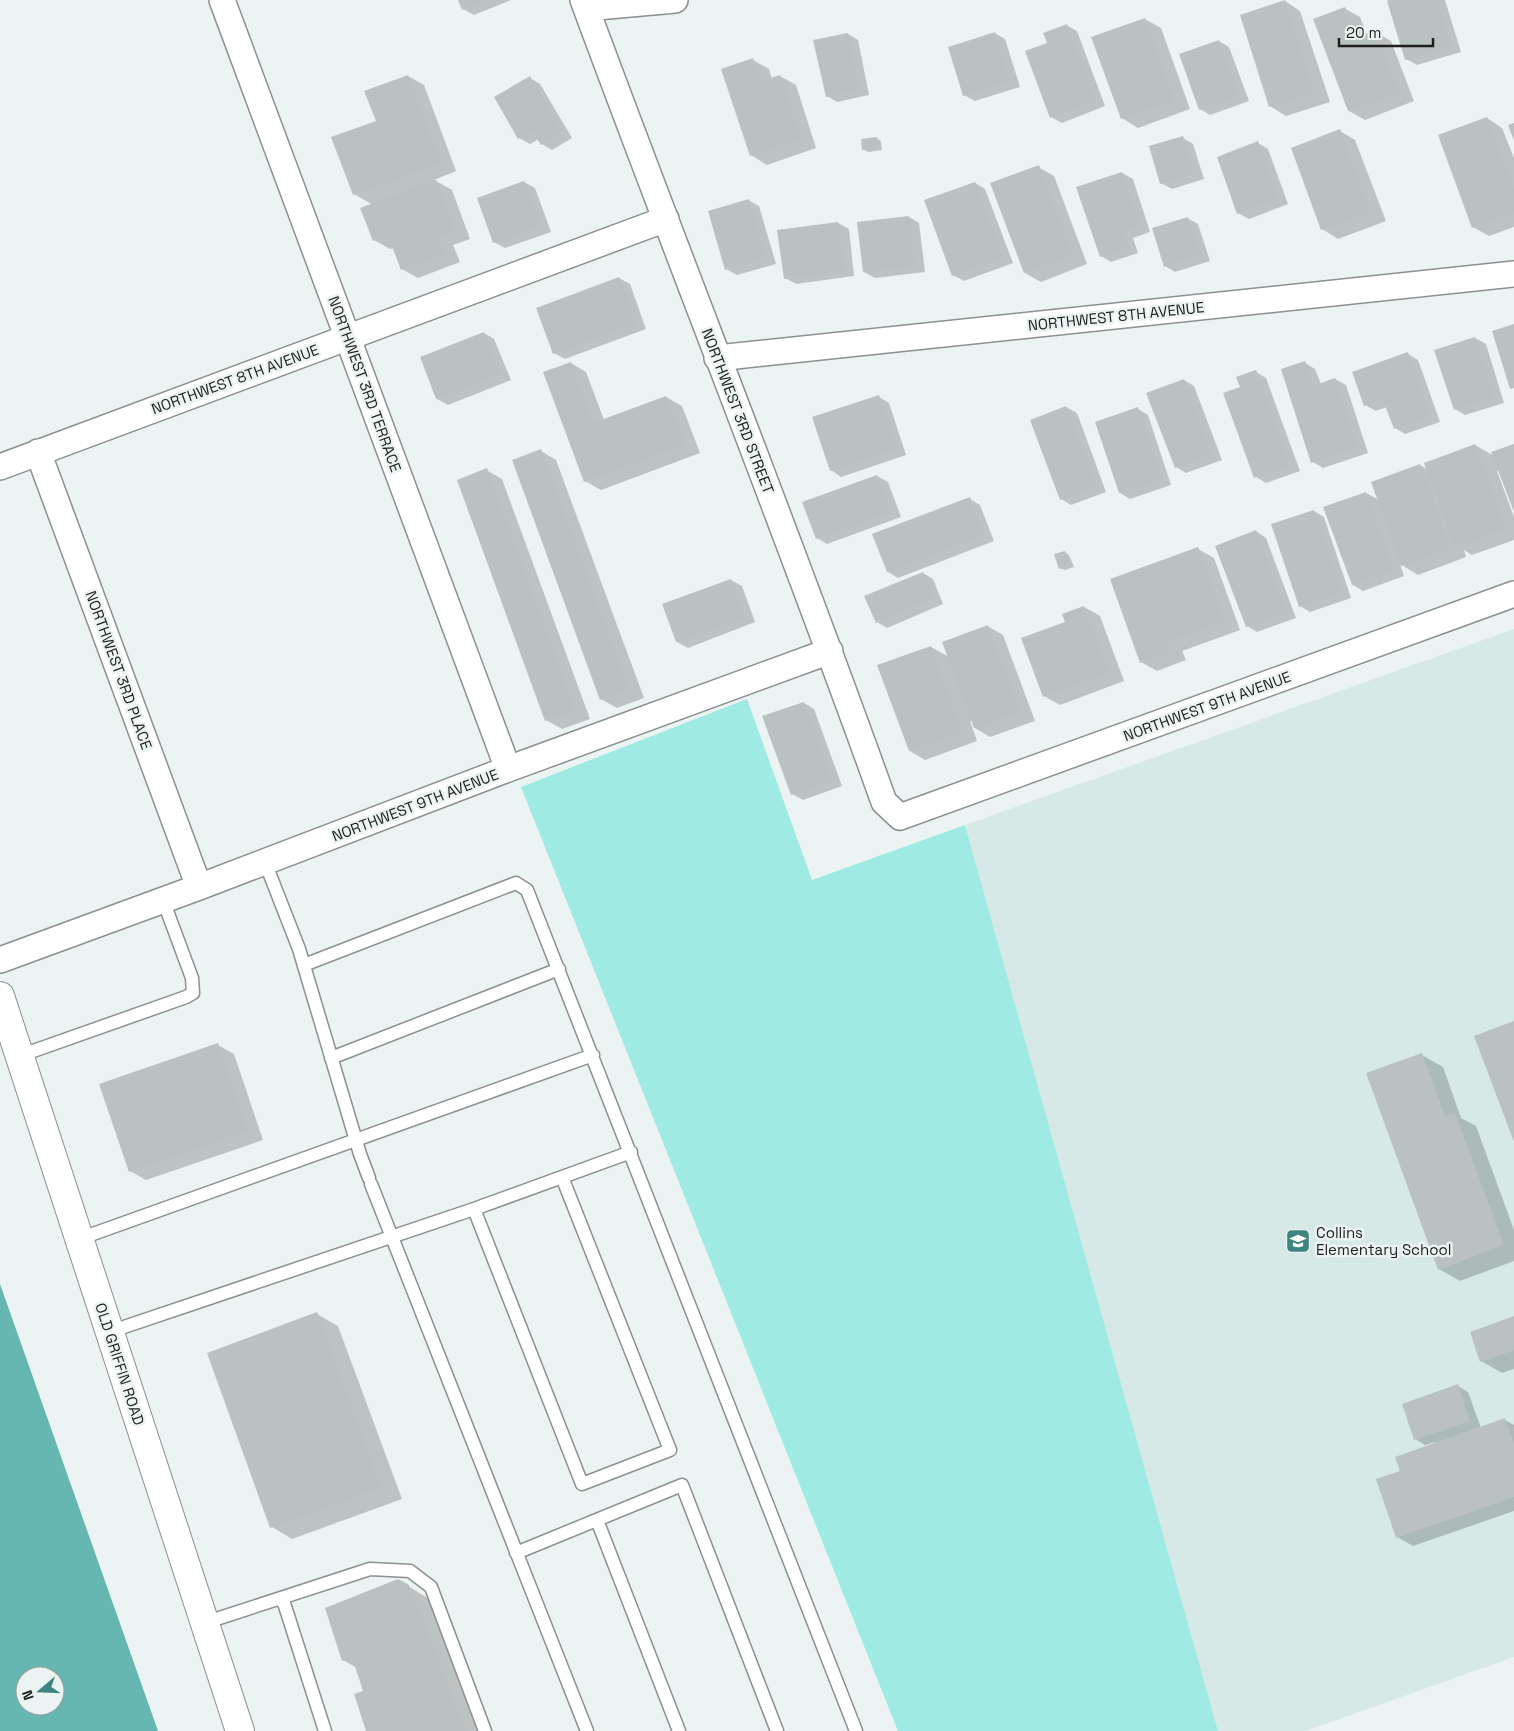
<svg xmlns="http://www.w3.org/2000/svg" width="1514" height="1731" font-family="'Space Grotesk',sans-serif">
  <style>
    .built { fill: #d7e9e7 }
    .green { fill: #9feae3 }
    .water { fill: #66b7b1; fill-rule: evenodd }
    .shadow { fill: #0003 }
    .building { fill: #bac2c1 }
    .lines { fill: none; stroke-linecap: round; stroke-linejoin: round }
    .lane-casing { stroke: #8a9190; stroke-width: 15 }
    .street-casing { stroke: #8a9190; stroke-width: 28 }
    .secondary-casing { stroke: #8a9190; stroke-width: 30 }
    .lane { stroke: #fff; stroke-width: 12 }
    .street { stroke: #fff; stroke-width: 25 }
    .secondary { stroke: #fff; stroke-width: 28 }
    .labels { text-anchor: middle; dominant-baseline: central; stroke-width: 5; stroke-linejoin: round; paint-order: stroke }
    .street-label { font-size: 15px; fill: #1c1f1e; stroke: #ebf4f3 }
    .poi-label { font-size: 15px; fill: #1c1f1e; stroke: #ebf4f3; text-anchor: start }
  </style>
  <rect width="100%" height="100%" fill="#ebf4f3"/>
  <!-- built -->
  <path class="built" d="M1514,629V1657L1306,1731H1218L965,825Z"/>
  <!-- green -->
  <path class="green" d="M747,699L812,880L965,825L1218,1731H898L521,787Z"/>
  <!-- water -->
  <path class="water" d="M0,1284L158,1731H0ZM25,1676H55V1706H25Z"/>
  <!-- shadow -->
  <path class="shadow" d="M460,0H511L474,15L463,9Z
    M1394,0H1445L1461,52L1417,65L1406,59Z
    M1285,1L1300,11L1330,102L1286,116L1270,106Z
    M1344,8L1360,17L1367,35L1375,32L1391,41L1414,101L1365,120L1349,111Z
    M1145,19L1161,28L1190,109L1138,128L1122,118Z
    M1066,25L1077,31L1105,106L1062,123L1051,117L1048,43Z
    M995,33L1005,39L1020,87L975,101L964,95Z
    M848,34L858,40L869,95L837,102L827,96Z
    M1219,41L1229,47L1249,101L1210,115L1200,109Z
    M753,60L769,69L772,79L780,76L796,85L816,148L767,165L751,155Z
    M408,76L424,85L456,171L434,180L452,190L470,239L453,245L460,262L418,278L402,269L394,248L390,249L374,240L373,205L354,194L377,121Z
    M530,78L540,84L572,138L552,150L542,144L539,139L530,144L519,138Z
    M1487,118L1502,128L1514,158V227L1489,236L1473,227Z
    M1340,131L1355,140L1386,221L1338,239L1322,229Z
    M876,138L881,141L882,150L868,152L863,149Z
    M1183,138L1193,144L1204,179L1172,189L1161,183Z
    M1258,143L1268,149L1288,204L1249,219L1238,213Z
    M1038,167L1054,176L1087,264L1041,282L1025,273Z
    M1122,173L1133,179L1150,232L1133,238L1138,253L1111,262L1101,256Z
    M524,182L535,188L551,232L505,248L494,242Z
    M975,183L985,189L1013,263L964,281L953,275Z
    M748,200L759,206L776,264L737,275L726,269Z
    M909,217L919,223L925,272L875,278L864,272Z
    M1187,218L1198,224L1210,261L1175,272L1165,266Z
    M838,223L849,229L854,276L796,284L785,278Z
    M619,278L630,284L646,329L565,359L554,353Z
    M484,333L494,339L511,380L448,405L437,399L422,358Z
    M1475,338L1486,344L1504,403L1465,415L1455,409Z
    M1408,354L1418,360L1440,422L1405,434L1395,428L1387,407L1376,411L1365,405Z
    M571,363L586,372L604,420L666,397L682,406L700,453L601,490L585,481Z
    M1305,363L1315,369L1321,384L1335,379L1346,385L1368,453L1323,468L1313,462Z
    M1256,372L1266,378L1300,471L1266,483L1256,477L1241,388Z
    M1184,380L1194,386L1222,460L1186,473L1176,467Z
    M879,397L889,403L906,455L841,477L831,470Z
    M1066,407L1077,413L1106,492L1071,505L1061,499Z
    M1138,409L1148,415L1171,485L1130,499L1120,493Z
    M1475,445L1494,456L1514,445V509L1499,470L1497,471L1514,517V540L1472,555L1464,550L1466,557L1418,575L1400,564L1404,576L1363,591L1353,585L1366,493L1379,500L1420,465L1428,470Z
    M541,451L556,460L644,698L617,708L601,699Z
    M486,470L502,479L590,719L562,729L546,720Z
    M877,476L888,482L901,517L827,544L817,538Z
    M970,499L980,505L994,541L898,578L888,572Z
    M1314,511L1324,517L1351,598L1310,612L1300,606Z
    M1256,531L1266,538L1296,618L1257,632L1247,626Z
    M1198,549L1214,558L1240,630L1182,651L1186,660L1157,671L1141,662Z
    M1065,552L1069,555L1074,567L1065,570L1060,568Z
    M923,573L933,579L943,604L887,628L877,622Z
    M731,580L742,586L755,622L688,648L677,642L664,605Z
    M1084,607L1100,616L1124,681L1060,705L1044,696L1067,622Z
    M987,626L1003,635L1035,721L990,737L975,728L972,721H970L977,741L925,760L910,751L931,647L949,657Z
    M804,703L814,709L842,786L803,800L792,794Z
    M218,1045L234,1054L263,1140L146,1180L130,1171Z
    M1422,1055L1443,1067L1461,1118L1476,1126L1514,1230V1261L1460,1281L1439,1269Z
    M317,1314L338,1326L402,1499L292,1539L272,1527Z
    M1514,1317V1369L1502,1373L1481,1361Z
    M1458,1386L1468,1392L1481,1428L1505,1420L1514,1425V1511L1413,1546L1397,1537L1401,1472L1435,1444V1442L1425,1445L1415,1439Z
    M408,1586L429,1599L481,1731H367L365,1692L357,1668L343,1660Z"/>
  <!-- building -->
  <path class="building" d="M458,0H486L462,10Z
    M1285,0L1315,93L1269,107L1240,15Z
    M1389,0H1437L1451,46L1405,60L1387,1Z
    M1345,7L1356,38L1375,31L1399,92L1348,111L1313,19Z
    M1145,18L1174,100L1121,119L1091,37Z
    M1067,24L1096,101L1050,118L1025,51L1047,43L1043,33Z
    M995,32L1010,81L963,96L948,47Z
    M848,33L860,90L826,97L813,40Z
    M1219,40L1239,96L1199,110L1179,54Z
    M753,58L761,81L780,75L801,139L750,156L721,69Z
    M408,75L441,163L353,195L331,137L376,121L364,91Z
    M530,76L562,132L541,145L532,130L518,139L494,97Z
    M1487,117L1514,190V212L1472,228L1438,135Z
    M1514,123V141L1508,125Z
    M1340,129L1370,212L1321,230L1291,148Z
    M1183,136L1194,174L1160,184L1149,146Z
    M877,137L878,148L862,150L861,139Z
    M1258,141L1279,199L1237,214L1217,157Z
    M1039,165L1072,255L1024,273L990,183Z
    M1122,172L1140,226L1123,232L1129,247L1100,257L1076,187Z
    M436,180L455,230L438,236L445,253L401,270L388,236L373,241L360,208Z
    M524,181L541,226L493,243L477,198Z
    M975,182L1003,257L952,276L924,200Z
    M749,199L766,258L725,270L708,211Z
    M909,216L915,266L863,272L857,222Z
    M1188,217L1200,255L1164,267L1152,228Z
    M838,222L844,271L784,279L777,230Z
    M619,277L636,324L553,354L536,308Z
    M1514,324V388L1510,389L1492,331Z
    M484,332L501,374L436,399L420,357Z
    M1475,337L1494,397L1454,410L1434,350Z
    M1408,352L1430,416L1394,429L1383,400L1364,406L1352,372Z
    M1305,361L1313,386L1335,378L1358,447L1311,463L1281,369Z
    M571,362L593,423L666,396L685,444L584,482L543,372Z
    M1256,370L1290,465L1254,478L1223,393L1240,387L1236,377Z
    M1184,379L1212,454L1175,468L1146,393Z
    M879,395L897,449L830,471L812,417Z
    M1066,406L1097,486L1060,500L1030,420Z
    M1138,407L1162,479L1119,493L1095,422Z
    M1475,444L1506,528L1455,547L1424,463Z
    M1514,444V512L1491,452Z
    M541,449L629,690L600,700L512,460Z
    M1420,464L1451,548L1401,566L1371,482Z
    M487,468L575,710L545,721L457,480Z
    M877,475L891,512L816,539L802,502Z
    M1366,492L1394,570L1352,585L1323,507Z
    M970,497L984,535L887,572L872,534Z
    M1314,510L1341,592L1299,607L1271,524Z
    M1256,530L1287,612L1246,627L1215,546Z
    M1198,547L1225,621L1167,642L1171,651L1140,663L1110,579Z
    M1065,551L1070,565L1059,569L1054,554Z
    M923,572L934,598L876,623L864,596Z
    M731,579L746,617L676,642L662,604Z
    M1084,606L1109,672L1043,697L1021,638L1065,622L1062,614Z
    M988,625L1020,712L974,728L942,642Z
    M931,646L962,732L909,751L877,665Z
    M804,702L832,780L791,795L762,716Z
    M1514,1021V1142L1474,1036Z
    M218,1043L248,1131L129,1172L99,1084Z
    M1422,1053L1445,1116L1455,1113L1504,1245L1438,1270L1366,1073Z
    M317,1312L381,1487L270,1528L207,1353Z
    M1514,1316V1350L1480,1362L1470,1332Z
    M1458,1384L1470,1421L1414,1440L1402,1404Z
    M1505,1418L1514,1443V1497L1396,1538L1376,1479L1400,1471L1395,1457Z
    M398,1579L409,1585L466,1731H366L354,1694L363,1691L352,1657L342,1661L325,1608Z"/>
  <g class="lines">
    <defs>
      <path id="lane" d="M265,862L299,949L360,1154L369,1178
        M304,965L516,883L527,890L856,1731
        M19,1056L186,997L193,993L192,978L163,900
        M331,1058L559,969
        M371,1184L587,1731
        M474,1209L582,1484L670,1450L562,1177
        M79,1239L593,1055
        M109,1332L474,1209L631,1152
        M597,1520L679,1731
        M516,1553L682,1485L777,1731
        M279,1599L284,1603L325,1731
        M204,1623L370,1569L410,1571L431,1587L485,1731"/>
      <path id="street" d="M222,0L508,769
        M583,0C682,268 788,533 884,802L900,817L1514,594
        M586,8L675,0
        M717,358L1514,274
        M38,452L199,887
        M0,467L666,219
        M0,960L199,887L508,769L830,651"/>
      <path id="secondary" d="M0,996L240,1731"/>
    </defs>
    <!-- lane casing -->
    <use href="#lane" class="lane-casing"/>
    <!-- street casing -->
    <use href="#street" class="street-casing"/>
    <!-- secondary casing -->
    <use href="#secondary" class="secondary-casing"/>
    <!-- lane -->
    <use href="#lane" class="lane"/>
    <!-- street -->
    <use href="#street" class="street"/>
    <!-- secondary -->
    <use href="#secondary" class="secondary"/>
  </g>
  <!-- icons -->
  <defs>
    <symbol id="school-square" viewBox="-11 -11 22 22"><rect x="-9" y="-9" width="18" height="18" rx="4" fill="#3e8580" stroke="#ebf4f3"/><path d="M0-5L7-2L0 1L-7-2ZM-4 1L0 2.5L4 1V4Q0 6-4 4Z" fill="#fff"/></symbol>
  </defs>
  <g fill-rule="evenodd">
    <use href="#school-square" x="1284" y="1227" width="28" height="28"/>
  </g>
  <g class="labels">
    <!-- street labels -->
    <g class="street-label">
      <text transform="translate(1116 316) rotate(-6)">NORTHWEST 8TH AVENUE</text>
      <text transform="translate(235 379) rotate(-20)">NORTHWEST 8TH AVENUE</text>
      <text transform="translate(365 384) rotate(70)">NORTHWEST 3RD TERRACE</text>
      <text transform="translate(738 411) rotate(69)">NORTHWEST 3RD STREET</text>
      <text transform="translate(119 670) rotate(70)">NORTHWEST 3RD PLACE</text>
      <text transform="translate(1207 706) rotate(-20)">NORTHWEST 9TH AVENUE</text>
      <text transform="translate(415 805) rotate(-21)">NORTHWEST 9TH AVENUE</text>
      <text transform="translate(120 1364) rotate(72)">OLD GRIFFIN ROAD</text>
    </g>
    <!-- poi labels -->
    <g class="poi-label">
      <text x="1316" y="1232">Collins<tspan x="1316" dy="17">Elementary School</tspan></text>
    </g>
  </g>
  <!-- north arrow -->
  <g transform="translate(40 1691) rotate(251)"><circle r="24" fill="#ebf4f3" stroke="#989f9e"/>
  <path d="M0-4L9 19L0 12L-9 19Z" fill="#3e8580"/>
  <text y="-8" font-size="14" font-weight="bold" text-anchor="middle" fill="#1c1f1e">N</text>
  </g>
  <!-- scale -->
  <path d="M1339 38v8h94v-8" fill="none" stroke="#1c1f1e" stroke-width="2.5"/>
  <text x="1346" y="38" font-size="15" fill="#1c1f1e" stroke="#ebf4f3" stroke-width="4" paint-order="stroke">20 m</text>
</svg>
